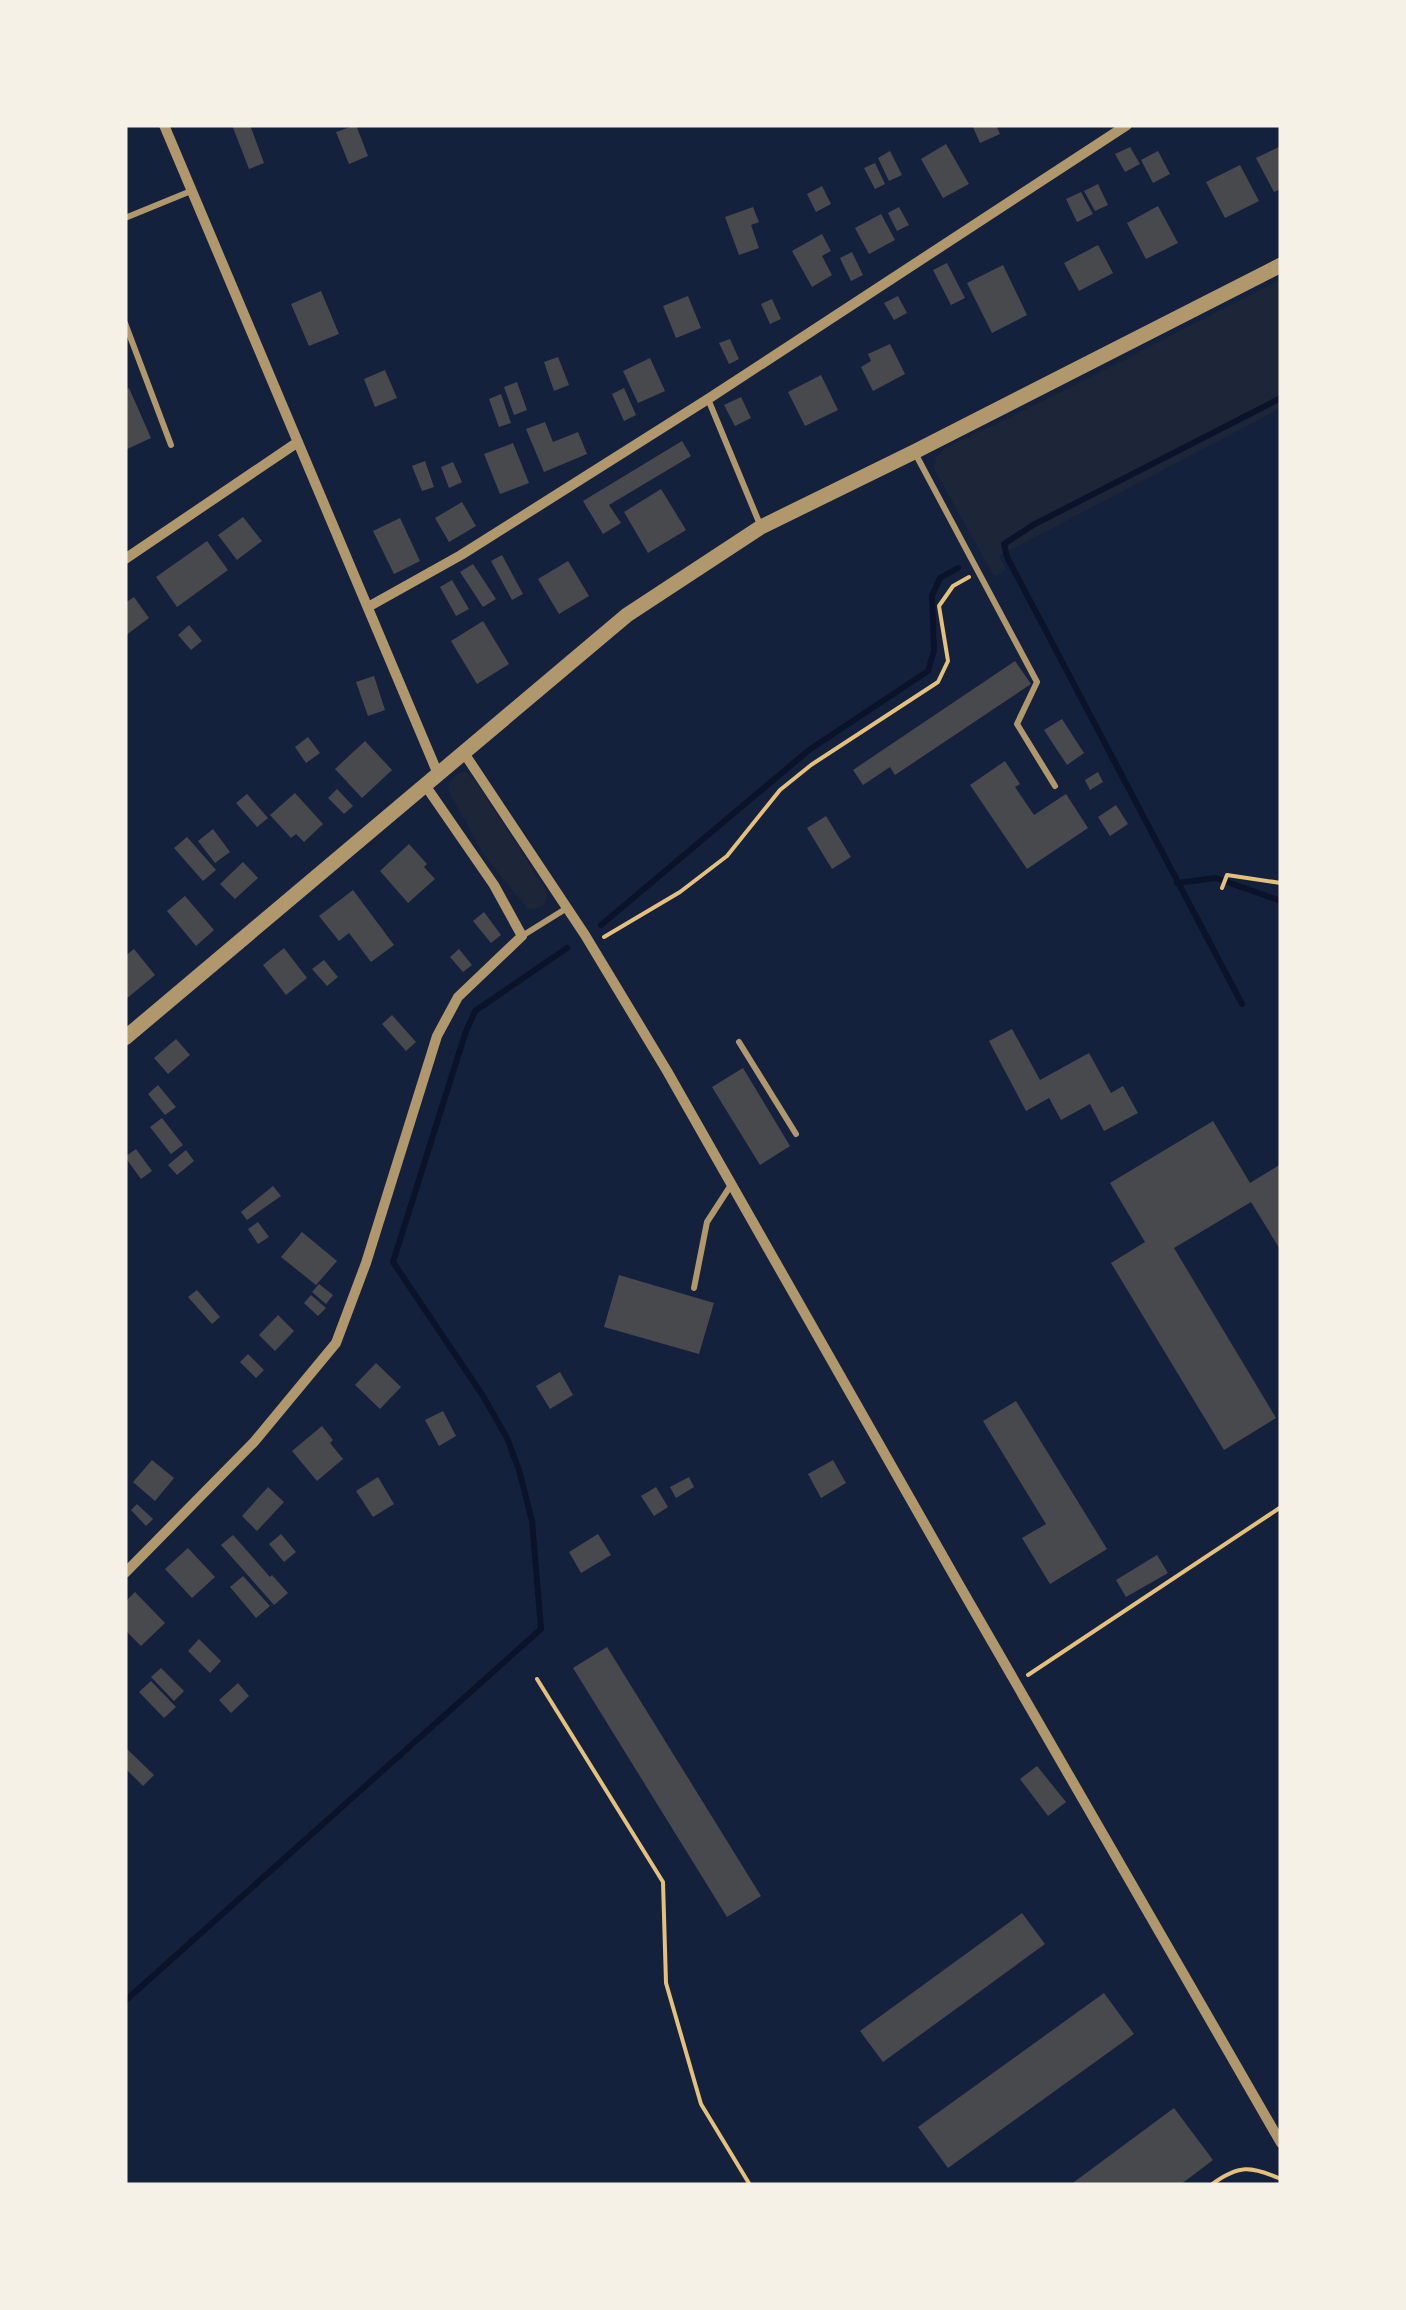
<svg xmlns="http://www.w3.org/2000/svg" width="1406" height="2310" font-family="Bitter,serif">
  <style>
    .green { fill: #1d2539 }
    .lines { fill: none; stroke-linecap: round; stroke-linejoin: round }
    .stream { stroke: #0b132b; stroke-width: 6 }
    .building { fill: #48494c }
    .path { stroke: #e5c07b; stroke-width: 4 }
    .service { stroke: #b1986c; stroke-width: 6 }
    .minor { stroke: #b1986c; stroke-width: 10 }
    .tertiary { stroke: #b1986c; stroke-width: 15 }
  </style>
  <rect width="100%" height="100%" fill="#14213d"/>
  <!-- green -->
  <path class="green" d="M1281,279V408L999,556L1006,570L994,576L934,469L936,458L942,450L1069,388Z
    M461,772L467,773L476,782L545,889L547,895L544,905L534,909L527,908L484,855L449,792L448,783Z"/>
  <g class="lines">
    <!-- stream -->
    <path class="stream" d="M1177,883L1216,878L1281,901
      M601,925L809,750L928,671L934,651L932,596L940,578L958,568
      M1242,1004L1007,557L1004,544L1033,525L1281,398
      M125,2001L541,1629L532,1521L519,1470L507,1438L483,1396L393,1262L465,1034L475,1011L567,948"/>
  </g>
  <!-- building -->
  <path class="building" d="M232,125H250L264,163L249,169Z
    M356,125L368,156L349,164L336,132Z
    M972,125H996L1000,134L980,143Z
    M946,144L969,184L943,198L921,159Z
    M1281,146V189L1274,192L1256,158Z
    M1130,147L1140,164L1125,172L1115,154Z
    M890,151L902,175L889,181L878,158Z
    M1158,151L1170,174L1153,183L1141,160Z
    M875,163L885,184L875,189L864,168Z
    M1240,165L1259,201L1225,218L1206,182Z
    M1098,184L1108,205L1095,211L1084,191Z
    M822,186L831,204L816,212L807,194Z
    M1081,192L1093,214L1077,222L1066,199Z
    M1158,206L1178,243L1146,259L1127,223Z
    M753,207L759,222L751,225L759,248L739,255L725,217Z
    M899,207L909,225L897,231L888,213Z
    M881,214L895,240L869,254L855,228Z
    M822,234L831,251L822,256L832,275L812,287L792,251Z
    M1098,245L1113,273L1079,291L1064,263Z
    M852,252L863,275L851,281L840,258Z
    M947,263L965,298L951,305L933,270Z
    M1003,265L1027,315L992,333L967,283Z
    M321,291L339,334L309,346L291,304Z
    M688,296L701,328L676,338L663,306Z
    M898,296L907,313L894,320L884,303Z
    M772,299L781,319L770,324L761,304Z
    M730,339L739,359L729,364L719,343Z
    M890,344L905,374L873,391L861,367L871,361L868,354Z
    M558,357L569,385L554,391L544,362Z
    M650,358L665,391L638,403L623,371Z
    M385,370L397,398L375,407L364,379Z
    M821,375L838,410L805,426L788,392Z
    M517,382L527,410L514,415L504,387Z
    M129,388L151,438L125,450V390Z
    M624,388L636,415L624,421L612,394Z
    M501,394L511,423L499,427L489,399Z
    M741,397L751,418L735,426L724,405Z
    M545,422L553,442L578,432L587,454L544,472L526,429Z
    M682,441L691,456L609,505L621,523L603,534L583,501Z
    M513,443L529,483L500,494L484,454Z
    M425,461L434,487L422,491L412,466Z
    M453,462L462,482L449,488L441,467Z
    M661,489L686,530L648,553L624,512Z
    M462,502L476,526L449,542L435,518Z
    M243,517L262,541L237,560L218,535Z
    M400,518L420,561L394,574L373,531Z
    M207,541L228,570L177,607L156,577Z
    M502,555L523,594L512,600L491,561Z
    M568,561L589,596L559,614L538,579Z
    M473,564L496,599L483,607L460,572Z
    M452,580L469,609L456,616L440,587Z
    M134,597L149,618L125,636V603Z
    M483,621L509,664L477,684L451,641Z
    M189,625L202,641L191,650L178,635Z
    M1015,661L1031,684L895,775L890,767L863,785L853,770Z
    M374,676L385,710L368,716L356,682Z
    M1062,719L1084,753L1067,765L1044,730Z
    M308,737L320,753L306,763L295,747Z
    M365,741L392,770L362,798L335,769Z
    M1005,761L1020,784L1015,787L1034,815L1066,794L1088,828L1027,869L970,785Z
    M1098,772L1103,782L1090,790L1085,780Z
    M337,789L353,806L344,814L328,798Z
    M295,793L323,824L304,842L296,834L291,838L270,815Z
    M247,794L268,818L257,827L236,803Z
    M1116,805L1128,824L1110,836L1098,817Z
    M826,816L851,857L832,869L807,828Z
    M213,829L230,852L215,863L198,841Z
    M187,837L216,870L203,881L174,848Z
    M409,844L427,864L424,867L435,879L408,903L380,871Z
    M243,862L258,878L235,899L220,884Z
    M353,890L394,945L371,962L349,933L339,941L319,916Z
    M185,896L214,930L196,946L167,911Z
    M484,912L501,935L491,943L473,921Z
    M284,948L307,978L286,995L263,965Z
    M134,949L155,975L125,1000V956Z
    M459,949L472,965L463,972L450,957Z
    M324,960L338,977L327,986L312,969Z
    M392,1015L416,1042L406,1051L382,1024Z
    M1012,1029L1040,1080L1089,1053L1111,1093L1123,1086L1138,1113L1104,1131L1090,1104L1061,1120L1049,1098L1026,1111L989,1041Z
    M176,1039L190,1055L168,1074L154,1058Z
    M743,1068L790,1146L760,1165L712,1087Z
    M158,1085L176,1107L165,1115L148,1094Z
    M162,1118L183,1145L171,1154L150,1127Z
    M1213,1121L1250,1183L1281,1164V1251L1251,1202L1174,1248L1276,1418L1224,1450L1111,1263L1145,1242L1110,1183Z
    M136,1149L152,1171L141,1179L125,1157Z
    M186,1150L194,1161L177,1175L168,1165Z
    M273,1186L281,1196L247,1220L241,1212Z
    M258,1222L269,1237L258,1244L248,1229Z
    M302,1232L337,1261L316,1285L281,1257Z
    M619,1275L714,1303L699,1354L604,1327Z
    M319,1284L333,1295L326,1304L312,1292Z
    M197,1290L220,1317L212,1324L188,1297Z
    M311,1295L326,1308L318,1316L304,1303Z
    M278,1315L294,1331L275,1351L259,1335Z
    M248,1354L264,1370L256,1378L240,1362Z
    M376,1363L401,1387L380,1409L355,1385Z
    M560,1372L573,1395L550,1409L536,1386Z
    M1016,1401L1107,1549L1050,1584L1022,1538L1046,1524L983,1421Z
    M443,1411L456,1436L439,1446L425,1420Z
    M322,1426L333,1440L330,1443L343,1459L317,1481L292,1451Z
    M152,1460L174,1478L155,1501L133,1482Z
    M833,1460L846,1483L821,1498L808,1474Z
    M378,1477L394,1504L373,1517L356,1491Z
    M689,1477L694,1487L676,1498L670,1487Z
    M268,1487L284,1502L257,1531L242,1516Z
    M656,1487L668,1507L654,1516L641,1496Z
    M137,1504L153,1519L146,1526L131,1510Z
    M281,1534L296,1552L284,1562L269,1544Z
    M598,1534L611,1555L581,1573L569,1552Z
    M233,1535L270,1577L272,1575L288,1593L274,1605L221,1545Z
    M188,1548L215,1577L192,1598L165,1569Z
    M1157,1555L1168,1573L1126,1597L1116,1580Z
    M243,1576L270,1606L256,1618L230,1587Z
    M135,1592L165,1623L141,1646L125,1630V1602Z
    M199,1639L221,1661L210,1673L188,1651Z
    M607,1647L761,1896L727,1917L573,1668Z
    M161,1668L184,1691L174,1701L151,1677Z
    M151,1681L176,1707L164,1718L139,1692Z
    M238,1683L249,1696L231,1713L219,1700Z
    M127,1749L154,1775L143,1786L125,1768Z
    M1037,1766L1066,1802L1048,1816L1020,1779Z
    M1022,1913L1045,1944L883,2062L860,2031Z
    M1104,1993L1134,2034L948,2168L918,2127Z
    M1174,2108L1213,2160L1180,2185H1070Z"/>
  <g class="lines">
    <!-- path -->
    <path class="path" d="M1222,888L1227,875L1281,883
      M604,937L680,892L727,856L780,790L811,765L938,682L948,661L939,606L953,586L969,577
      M1028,1675L1281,1507
      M537,1679L663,1882L666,1983L701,2104L750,2185
      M1211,2185C1239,2164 1251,2166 1281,2179"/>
    <!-- service -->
    <path class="service" d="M125,218L191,191
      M125,323L171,445
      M708,399L761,527
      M915,453L1037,682L1017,724L1055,786
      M522,936L567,908
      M739,1042L796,1134
      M694,1288L707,1222L731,1185"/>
    <!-- minor -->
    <path class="minor" d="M164,125L438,774
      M125,559L298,442
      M368,607L461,555L708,399L1127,125
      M464,753L585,935L667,1071L961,1588L1281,2143
      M125,1573L254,1442L336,1343L366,1263L437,1036L458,997L522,936L494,885L425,785"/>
    <!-- tertiary -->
    <path class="tertiary" d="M125,1038L627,615L761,527L914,452L1281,265"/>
  </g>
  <!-- border -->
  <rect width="1406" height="2310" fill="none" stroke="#f6f1e7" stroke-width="255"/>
</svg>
